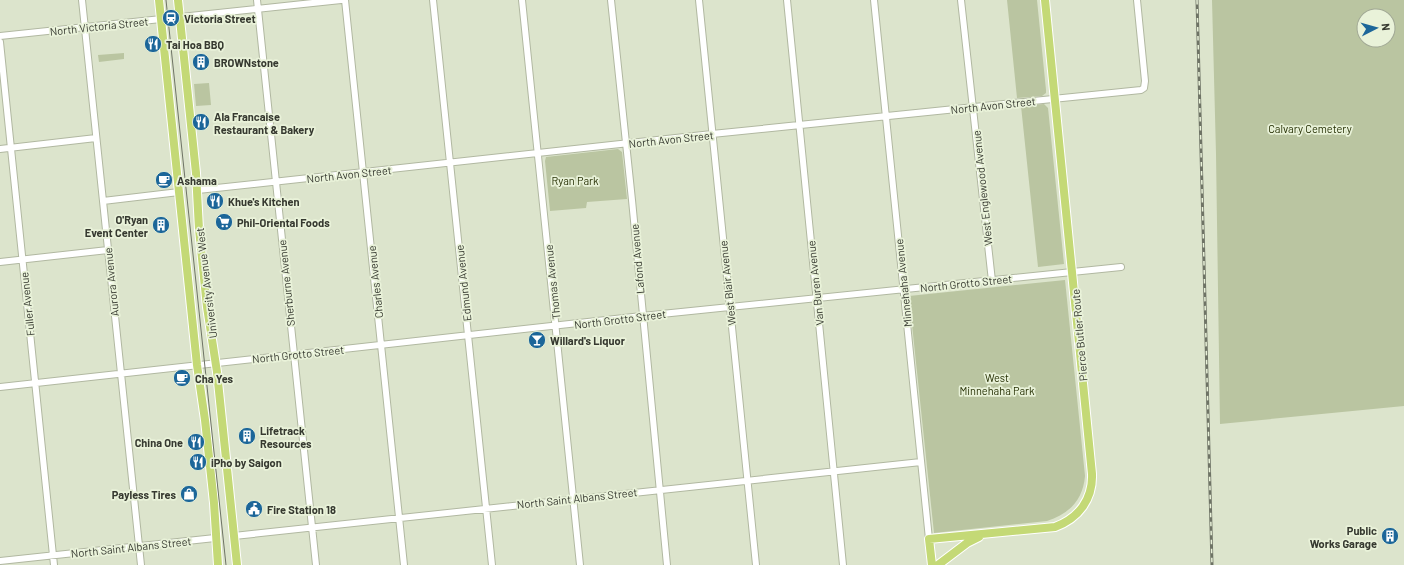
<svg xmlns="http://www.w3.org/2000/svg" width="1404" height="565" font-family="Barlow,sans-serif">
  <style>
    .green { fill: #bac5a1; fill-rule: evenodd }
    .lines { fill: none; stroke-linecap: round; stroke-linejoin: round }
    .minor-casing { stroke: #b1b8a1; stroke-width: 8 }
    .major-casing { stroke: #fff; stroke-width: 10 }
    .minor { stroke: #fff; stroke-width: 6 }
    .major { stroke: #c4d976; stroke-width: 8 }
    .tram { stroke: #6e7365; stroke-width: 1 }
    .rail-casing { stroke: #6e7365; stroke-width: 3 }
    .rail { stroke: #e9f2d9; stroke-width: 1.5; stroke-dasharray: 4.5; stroke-linecap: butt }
    .labels { text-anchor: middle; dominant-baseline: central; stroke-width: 3.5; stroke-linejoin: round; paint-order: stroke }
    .poi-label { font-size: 11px; font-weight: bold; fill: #363930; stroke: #e9f2d9; text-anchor: start }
    .street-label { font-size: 11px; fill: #363930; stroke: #e9f2d9 }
    .park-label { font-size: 11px; fill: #263004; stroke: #e9f2d9 }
  </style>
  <rect width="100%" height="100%" fill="#dce4cc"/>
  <!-- green -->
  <path class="green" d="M1007,0H1037L1046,90V93L1042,96L1017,98Z
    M1212,0H1404V406L1220,424L1216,154ZM1364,16H1388V40H1364Z
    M124,53V59L99,62L98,55Z
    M209,83L211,105L196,106L194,84Z
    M1044,104L1048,108L1064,264L1038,267L1021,106Z
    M618,149L622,152L627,199L587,202L586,208L550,211L545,161L546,157Z
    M1065,280L1085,476C1083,500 1069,514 1047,521L934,533L909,296Z"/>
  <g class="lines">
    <defs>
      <path id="minor" d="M82,0L141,565
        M257,0L316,565
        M345,0L404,565
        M433,0L492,565
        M522,0L580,565
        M611,0L632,200L667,565
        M699,0L756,565
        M787,0L843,565
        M874,0L929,539
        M961,0L992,281
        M0,36L341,0
        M0,42L54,565
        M0,149L96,138
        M198,190L712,134L1141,90L1144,88L1145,81L1137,0
        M103,201L179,192
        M0,262L108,250
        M0,387L642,316L1121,267
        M234,536L921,462
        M0,561L215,538"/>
      <path id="major" d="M159,0L197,365L205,420L214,503L218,565
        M178,0L196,173L199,229L207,307L217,372L237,565
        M932,565L929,539L1055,527C1079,518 1093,499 1092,474L1045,0
        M938,565L967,543L979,537"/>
    </defs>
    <!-- minor casing -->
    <use href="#minor" class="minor-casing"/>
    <!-- major casing -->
    <use href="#major" class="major-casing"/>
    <!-- minor -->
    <use href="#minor" class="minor"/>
    <!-- major -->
    <use href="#major" class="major"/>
    <!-- tram -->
    <path class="tram" d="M166,0L226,565"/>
    <defs>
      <path id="rail" d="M1197,0L1212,565"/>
    </defs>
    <!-- rail casing -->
    <use href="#rail" class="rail-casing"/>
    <!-- rail -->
    <use href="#rail" class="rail"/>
  </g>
  <!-- icons -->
  <defs>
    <symbol id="station-disc" viewBox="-11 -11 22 22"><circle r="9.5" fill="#1c6699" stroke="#e9f2d9"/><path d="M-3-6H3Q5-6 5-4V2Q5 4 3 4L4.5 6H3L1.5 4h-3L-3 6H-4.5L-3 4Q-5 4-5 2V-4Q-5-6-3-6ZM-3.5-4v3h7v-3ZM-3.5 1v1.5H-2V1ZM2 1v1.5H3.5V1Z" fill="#fff"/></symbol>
    <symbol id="restaurant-disc" viewBox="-11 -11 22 22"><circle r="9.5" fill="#1c6699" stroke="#e9f2d9"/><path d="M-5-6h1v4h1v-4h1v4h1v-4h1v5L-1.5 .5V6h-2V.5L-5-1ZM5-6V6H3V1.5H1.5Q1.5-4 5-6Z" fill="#fff"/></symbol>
    <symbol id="building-disc" viewBox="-11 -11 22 22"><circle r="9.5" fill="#1c6699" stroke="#e9f2d9"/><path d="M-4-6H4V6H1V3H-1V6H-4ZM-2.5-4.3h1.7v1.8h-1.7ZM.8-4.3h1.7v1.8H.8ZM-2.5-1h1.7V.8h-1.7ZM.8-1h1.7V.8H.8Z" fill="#fff"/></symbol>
    <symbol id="cafe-disc" viewBox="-11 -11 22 22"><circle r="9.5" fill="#1c6699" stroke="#e9f2d9"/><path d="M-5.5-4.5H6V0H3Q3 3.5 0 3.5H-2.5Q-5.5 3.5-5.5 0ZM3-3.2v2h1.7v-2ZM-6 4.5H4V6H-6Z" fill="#fff"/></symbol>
    <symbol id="supermarket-disc" viewBox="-11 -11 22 22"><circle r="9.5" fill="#1c6699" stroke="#e9f2d9"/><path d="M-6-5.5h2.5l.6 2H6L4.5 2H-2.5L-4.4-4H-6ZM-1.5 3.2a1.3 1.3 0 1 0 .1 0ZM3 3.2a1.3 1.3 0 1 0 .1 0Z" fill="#fff"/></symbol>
    <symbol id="bar-disc" viewBox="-11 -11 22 22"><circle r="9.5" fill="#1c6699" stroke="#e9f2d9"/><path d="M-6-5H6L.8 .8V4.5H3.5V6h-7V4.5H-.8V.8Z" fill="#fff"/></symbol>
    <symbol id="shop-disc" viewBox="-11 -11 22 22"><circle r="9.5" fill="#1c6699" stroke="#e9f2d9"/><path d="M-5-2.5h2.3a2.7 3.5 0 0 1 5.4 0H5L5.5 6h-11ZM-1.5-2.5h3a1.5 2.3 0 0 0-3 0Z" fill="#fff"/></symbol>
    <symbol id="civic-disc" viewBox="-11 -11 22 22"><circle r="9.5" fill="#1c6699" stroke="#e9f2d9"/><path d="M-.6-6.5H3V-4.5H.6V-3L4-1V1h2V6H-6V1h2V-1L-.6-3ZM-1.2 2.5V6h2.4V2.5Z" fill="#fff"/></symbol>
  </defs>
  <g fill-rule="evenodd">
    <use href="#station-disc" x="161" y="8" width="20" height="20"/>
    <use href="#restaurant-disc" x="143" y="34" width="20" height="20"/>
    <use href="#building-disc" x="191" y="52" width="20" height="20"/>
    <use href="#restaurant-disc" x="191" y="112" width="20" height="20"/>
    <use href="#cafe-disc" x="154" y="170" width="20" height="20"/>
    <use href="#restaurant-disc" x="205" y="191" width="20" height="20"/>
    <use href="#supermarket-disc" x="214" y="212" width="20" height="20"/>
    <use href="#building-disc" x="151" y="215" width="20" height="20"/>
    <use href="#bar-disc" x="527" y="330" width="20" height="20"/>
    <use href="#cafe-disc" x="172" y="368" width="20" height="20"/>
    <use href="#building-disc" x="237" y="426" width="20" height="20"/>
    <use href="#restaurant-disc" x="186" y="432" width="20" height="20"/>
    <use href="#restaurant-disc" x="188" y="452" width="20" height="20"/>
    <use href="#shop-disc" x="179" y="484" width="20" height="20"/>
    <use href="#civic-disc" x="244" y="499" width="20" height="20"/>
    <use href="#building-disc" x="1380" y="526" width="20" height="20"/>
  </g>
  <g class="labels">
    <!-- poi labels -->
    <g class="poi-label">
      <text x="184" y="18">Victoria Street</text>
      <text x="166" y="44">Tai Hoa BBQ</text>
      <text x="214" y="62">BROWNstone</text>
      <text x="214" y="116">Ala Francaise<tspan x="214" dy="13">Restaurant &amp; Bakery</tspan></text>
      <text x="177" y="180">Ashama</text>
      <text x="228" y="201">Khue's Kitchen</text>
      <text x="148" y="219" text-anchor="end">O'Ryan<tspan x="148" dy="13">Event Center</tspan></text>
      <text x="237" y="222">Phil-Oriental Foods</text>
      <text x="550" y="340">Willard's Liquor</text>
      <text x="195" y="378">Cha Yes</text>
      <text x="260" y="430">Lifetrack<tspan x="260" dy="13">Resources</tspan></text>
      <text x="183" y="442" text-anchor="end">China One</text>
      <text x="211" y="462">iPho by Saigon</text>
      <text x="176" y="494" text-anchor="end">Payless Tires</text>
      <text x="267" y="509">Fire Station 18</text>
      <text x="1377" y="530" text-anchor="end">Public<tspan x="1377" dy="13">Works Garage</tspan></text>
    </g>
    <!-- street labels -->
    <g class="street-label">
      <text transform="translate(99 26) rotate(-6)">North Victoria Street</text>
      <text transform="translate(993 105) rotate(-6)">North Avon Street</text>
      <text transform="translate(671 139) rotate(-6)">North Avon Street</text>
      <text transform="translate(349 174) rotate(-6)">North Avon Street</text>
      <text transform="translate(982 188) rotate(-96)">West Englewood Avenue</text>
      <text transform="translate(637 259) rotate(-95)">Lafond Avenue</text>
      <text transform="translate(111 282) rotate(-96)">Aurora Avenue</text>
      <text transform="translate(375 282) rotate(-96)">Charles Avenue</text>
      <text transform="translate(552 282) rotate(-96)">Thomas Avenue</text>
      <text transform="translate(206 283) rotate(-97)">University Avenue West</text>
      <text transform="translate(286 283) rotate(-96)">Sherburne Avenue</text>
      <text transform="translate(463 283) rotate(-96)">Edmund Avenue</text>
      <text transform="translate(727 283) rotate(-96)">West Blair Avenue</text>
      <text transform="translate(815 283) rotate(-96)">Van Buren Avenue</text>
      <text transform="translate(903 283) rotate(-96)">Minnehaha Avenue</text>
      <text transform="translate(966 283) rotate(-6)">North Grotto Street</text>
      <text transform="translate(27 304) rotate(-96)">Fuller Avenue</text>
      <text transform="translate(620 319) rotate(-7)">North Grotto Street</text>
      <text transform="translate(1079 335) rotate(-95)">Pierce Butler Route</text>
      <text transform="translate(298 354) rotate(-6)">North Grotto Street</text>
      <text transform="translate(577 498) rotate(-6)">North Saint Albans Street</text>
      <text transform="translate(131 547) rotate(-6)">North Saint Albans Street</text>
    </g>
    <!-- park labels -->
    <g class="park-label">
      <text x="1310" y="128">Calvary Cemetery</text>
      <text x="575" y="180">Ryan Park</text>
      <text x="997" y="377">West<tspan x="997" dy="13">Minnehaha Park</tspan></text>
    </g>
  </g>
  <!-- north arrow -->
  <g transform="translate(1376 28) rotate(84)"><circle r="19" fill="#e9f2d9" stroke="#a1a895"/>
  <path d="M0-3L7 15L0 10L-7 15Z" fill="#1c6699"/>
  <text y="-6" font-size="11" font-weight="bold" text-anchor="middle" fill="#363930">N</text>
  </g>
</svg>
